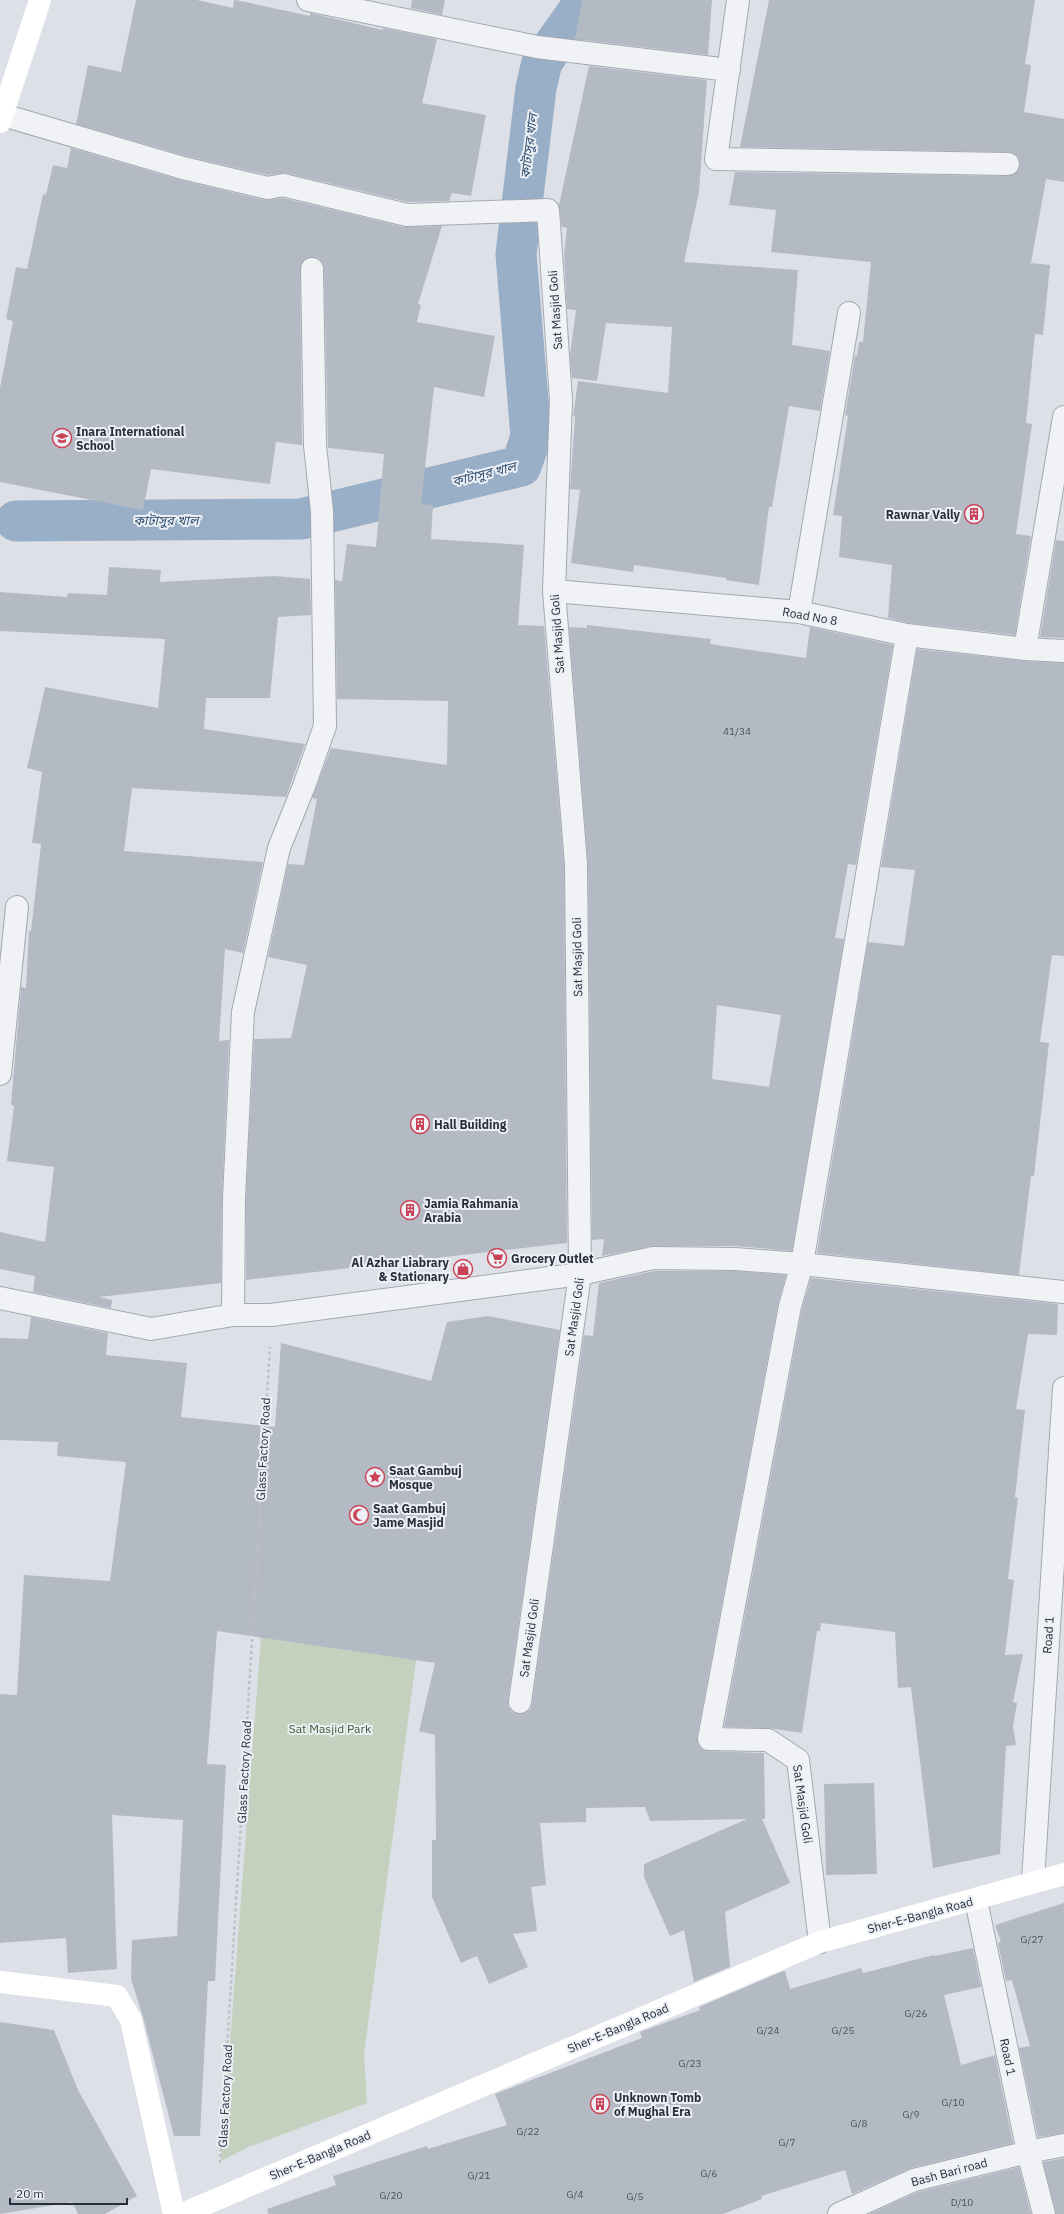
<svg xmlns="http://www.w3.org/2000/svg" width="1064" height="2214" font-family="'IBM Plex Sans','Noto Sans Bengali',sans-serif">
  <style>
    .green { fill: #c3d1be }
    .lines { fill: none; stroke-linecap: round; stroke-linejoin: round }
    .canal { stroke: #98afc7; stroke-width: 41 }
    .building { fill: #b4bac3; fill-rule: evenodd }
    .street-casing { stroke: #a3a8b1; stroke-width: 24 }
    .path { stroke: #bcbfc5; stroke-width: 2.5; stroke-dasharray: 3 3; stroke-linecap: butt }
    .street { stroke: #f0f2f5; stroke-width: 22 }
    .secondary { stroke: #fff; stroke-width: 22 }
    .labels { text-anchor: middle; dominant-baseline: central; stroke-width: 4; stroke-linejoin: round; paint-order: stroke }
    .number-label { font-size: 10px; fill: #4a525e }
    .street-label { font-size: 12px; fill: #272f3d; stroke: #ecf0f5 }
    .poi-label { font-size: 12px; font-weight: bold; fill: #272f3d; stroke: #ecf0f5; text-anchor: start }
    .park-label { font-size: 12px; fill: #3b5934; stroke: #ecf0f5 }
    .water-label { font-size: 13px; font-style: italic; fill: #324e70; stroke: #ecf0f5 }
  </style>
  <rect width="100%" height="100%" fill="#dde1e7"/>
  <!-- green -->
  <path class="green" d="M261,1637L416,1660L364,2054L367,2103L251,2146L221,2161Z"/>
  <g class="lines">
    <!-- canal -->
    <path class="canal" d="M16,521L301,519L521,466L531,437L516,254L536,88L542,62L586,0"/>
  </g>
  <!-- building -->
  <path class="building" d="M136,0H197L233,8L234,0H236L310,16V13L383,30V28L437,39L422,103L486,115L471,196L452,193L449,201L408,202L286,173L268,175L186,156L76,124L88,65L121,72Z
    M412,0H445L442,15L411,8Z
    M582,0H712L708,55L575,39Z
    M769,0H1035L1025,64L1031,65L1024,112L1064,119V182L1046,179L1031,263L1050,265L1043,335L1035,334L1026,423L1032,424L1016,534L1031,536L1015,635L909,623L888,618L892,565L839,557L842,516L833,515L848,416L845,415L855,355L857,356L859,342H863L871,262L771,252L776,210L729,205L735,172L1008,176L1018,171L1020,165L1019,158L1015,154L1008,152L740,147Z
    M589,66L707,80L699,192L684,262L798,270L792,345L830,351L820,411L789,406L772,507H769L759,585L726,580V578L634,565L633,572L571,563L580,490L570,489L575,416H573L578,381L668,393L672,327L606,323L597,381L572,378L570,355L576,310L567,309L564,254L567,228L562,227L559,205Z
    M71,148L180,180L265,200L283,198L404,227L442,226L418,304L421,305L417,322L495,336L484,397L434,387L421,504L433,505L431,539L524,545L518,625L544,626L564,865L567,1243L246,1280V1198L254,1039L291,1038L307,965L268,957L288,864L304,865L317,799L312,798L331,748L447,765L448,701L337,699L335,580L342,581L347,544L376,547L384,454L328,448L324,269L322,262L318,258L311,257L305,259L300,269L302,445L276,442L270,484L151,469L143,510L0,482V388L13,321L6,319L16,267L27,269L43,194L46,195L53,165L67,168Z
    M1056,540L1064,541V638L1040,637Z
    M109,567L161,570L160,582L274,576L310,579L311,615L278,617L270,698H206L204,729L305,744L286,797L132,788L124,851L263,862L243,953L225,949L219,1041L229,1040L222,1197L221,1283L99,1297L112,1300L111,1308L33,1292L35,1276L0,1269V1232L45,1242L54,1167L7,1161L14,1106L11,1105L21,987L26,988L29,931H31L41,844L32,843L42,772L27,768L45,687L158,708L165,639L0,631V592L67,597L68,593L107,595Z
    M587,625L711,639L710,644L806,658L810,627L893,645L856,865L848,864L835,938L844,939L792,1251L735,1246H653L602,1256L604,1239L592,1240L588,864L569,627L587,628ZM717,1005L781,1015L769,1087L712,1079Z
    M917,649L1024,661L1064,663V956L1052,955L1040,1042L1049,1043L1034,1176H1031L1019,1275L817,1253L868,942L904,946L915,870L881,867Z
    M654,1271H734L786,1275L778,1304L697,1737L698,1744L702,1749L708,1751L764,1753L765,1819H762L790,1883L725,1912L730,1967L694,1982L684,1930L670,1936L644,1877V1864L747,1819L650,1821L645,1807L586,1808V1822L540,1823L546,1885L531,1887L537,1931L513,1934L528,1967L489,1984L477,1956L461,1963L432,1897V1840H436L435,1735L419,1731L435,1663L217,1631L207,1764L226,1765L215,1981H208L200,2136H174L143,2017L131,1979L132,1940L177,1936L183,1820L112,1815L117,1969L68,1973L66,1938L0,1943V1694L17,1695L24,1575L110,1581L126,1462L57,1456L58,1442L0,1440V1338L28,1339L31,1317L108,1333L106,1355L187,1363L181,1417L275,1427L281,1343L431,1381L447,1322L488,1316L560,1330L508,1700V1706L512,1712L519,1714L530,1710L532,1704L584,1335L593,1336L599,1283Z
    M811,1278L1058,1304L1057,1335L1028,1334L1016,1409L1025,1410L1015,1497L1018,1498L1008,1579L1014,1580L1005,1655L1023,1654L1013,1702L1017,1703L1013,1726L1016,1745L1006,1746L1000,1854L933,1868L911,1687L898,1688L895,1632L821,1623L820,1631H817L802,1733L768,1728L724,1727L802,1309Z
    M874,1783L877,1874L826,1875L824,1784Z
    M1064,1903V2133L1038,2137L1019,2048L1030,2046L1012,1980L1006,1981L998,1943L1001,1942L995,1925Z
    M973,1948L981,1987L944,1995L961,2065L995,2055L1013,2143L911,2168L852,2194L845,2170L761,2196L762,2199L723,2214H268L267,2209L336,2185L333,2176L427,2146L428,2149L507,2125L495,2094L642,2038L640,2032L700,2010L699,2007L781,1972L785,1971L790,1989L861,1968L863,1973L934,1955L935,1956Z
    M0,2022L54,2030L78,2090L137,2196L105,2214H78L72,2202L0,2214Z
    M1064,2158V2214H1056L1043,2162Z
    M1019,2167L1031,2214H869L918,2192Z"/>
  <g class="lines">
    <defs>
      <path id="street" d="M308,0L537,47L729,70
        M738,0L716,159L1008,164
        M3,115L183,168L268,188L283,185L407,215L548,210L561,400L554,591L576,864L580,1274L520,1702
        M554,591L799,612L907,635L1025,649L1064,651
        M799,612L849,313
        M1025,649L1064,417
        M0,1074L17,907
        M0,1298L151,1329L233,1315H271L580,1274L653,1258L735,1259L802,1264L1064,1292
        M233,1315L234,1198L243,1012L279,848L304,786L325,726L322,512L315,445L312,269
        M1033,1881L1064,1388
        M976,1900L1028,2152L1044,2214
        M820,1942L798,1760L768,1740L709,1739L790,1306L802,1264L907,635
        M839,2214L914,2180L1028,2152L1064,2145"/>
    </defs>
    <!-- street casing -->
    <use href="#street" class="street-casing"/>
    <!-- path -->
    <path class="path" d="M220,2163L270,1347"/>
    <!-- street -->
    <use href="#street" class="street"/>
    <!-- secondary -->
    <path class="secondary" d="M0,122L40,0
      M0,1982L117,1996L131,2020L174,2214
      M182,2214L820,1942L1064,1874"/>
  </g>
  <!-- icons -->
  <defs>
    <symbol id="school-ring" viewBox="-11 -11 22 22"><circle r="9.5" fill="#ecf0f5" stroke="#cb4257" stroke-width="1.5"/><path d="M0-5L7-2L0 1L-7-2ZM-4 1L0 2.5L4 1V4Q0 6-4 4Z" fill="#cb4257"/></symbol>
    <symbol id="building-ring" viewBox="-11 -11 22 22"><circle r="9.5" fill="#ecf0f5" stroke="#cb4257" stroke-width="1.5"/><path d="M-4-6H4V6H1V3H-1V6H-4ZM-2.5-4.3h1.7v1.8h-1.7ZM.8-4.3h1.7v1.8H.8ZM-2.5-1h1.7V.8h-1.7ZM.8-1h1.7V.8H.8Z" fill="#cb4257"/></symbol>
    <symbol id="supermarket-ring" viewBox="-11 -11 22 22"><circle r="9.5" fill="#ecf0f5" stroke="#cb4257" stroke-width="1.5"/><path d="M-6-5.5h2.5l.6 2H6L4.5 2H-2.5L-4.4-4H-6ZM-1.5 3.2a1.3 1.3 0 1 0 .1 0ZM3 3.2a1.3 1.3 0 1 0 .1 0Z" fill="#cb4257"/></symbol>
    <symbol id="shop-ring" viewBox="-11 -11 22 22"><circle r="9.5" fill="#ecf0f5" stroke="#cb4257" stroke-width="1.5"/><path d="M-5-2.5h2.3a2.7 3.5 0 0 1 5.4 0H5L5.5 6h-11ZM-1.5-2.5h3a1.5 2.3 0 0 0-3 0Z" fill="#cb4257"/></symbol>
    <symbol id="sight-ring" viewBox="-11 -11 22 22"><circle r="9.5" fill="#ecf0f5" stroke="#cb4257" stroke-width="1.5"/><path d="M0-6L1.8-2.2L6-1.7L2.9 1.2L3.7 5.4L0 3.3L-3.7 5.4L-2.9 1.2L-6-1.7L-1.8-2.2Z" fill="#cb4257"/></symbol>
    <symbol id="mosque-ring" viewBox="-11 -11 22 22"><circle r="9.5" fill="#ecf0f5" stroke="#cb4257" stroke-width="1.5"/><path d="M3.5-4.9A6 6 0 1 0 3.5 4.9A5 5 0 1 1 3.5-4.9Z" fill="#cb4257"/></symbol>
  </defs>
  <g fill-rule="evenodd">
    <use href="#school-ring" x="51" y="427" width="22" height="22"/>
    <use href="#building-ring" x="963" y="503" width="22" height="22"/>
    <use href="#building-ring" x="409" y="1113" width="22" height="22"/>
    <use href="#building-ring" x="399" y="1199" width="22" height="22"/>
    <use href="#supermarket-ring" x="486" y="1247" width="22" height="22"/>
    <use href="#shop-ring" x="452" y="1258" width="22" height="22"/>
    <use href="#sight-ring" x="364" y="1466" width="22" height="22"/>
    <use href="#mosque-ring" x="348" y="1504" width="22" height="22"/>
    <use href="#building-ring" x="589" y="2093" width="22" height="22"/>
  </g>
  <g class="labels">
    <!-- number labels -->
    <g class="number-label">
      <text x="737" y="731">41/34</text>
      <text x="1032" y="1939">G/27</text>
      <text x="916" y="2013">G/26</text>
      <text x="768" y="2030">G/24</text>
      <text x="843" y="2030">G/25</text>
      <text x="690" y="2063">G/23</text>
      <text x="953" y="2102">G/10</text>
      <text x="911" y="2114">G/9</text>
      <text x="859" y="2123">G/8</text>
      <text x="528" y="2131">G/22</text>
      <text x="787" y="2142">G/7</text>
      <text x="709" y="2173">G/6</text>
      <text x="479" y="2175">G/21</text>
      <text x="575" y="2194">G/4</text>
      <text x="391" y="2195">G/20</text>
      <text x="635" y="2196">G/5</text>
      <text x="962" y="2202">D/10</text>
    </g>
    <!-- street labels -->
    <g class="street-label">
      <text transform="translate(555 310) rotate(-94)">Sat Masjid Goli</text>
      <text transform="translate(810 616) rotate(10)">Road No 8</text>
      <text transform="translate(557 634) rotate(-94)">Sat Masjid Goli</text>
      <text transform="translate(577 957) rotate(-91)">Sat Masjid Goli</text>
      <text transform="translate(574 1317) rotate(-82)">Sat Masjid Goli</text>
      <text transform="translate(263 1449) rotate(-87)">Glass Factory Road</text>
      <text transform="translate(1048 1635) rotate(-86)">Road 1</text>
      <text transform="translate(529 1638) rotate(-82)">Sat Masjid Goli</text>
      <text transform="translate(244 1772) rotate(-87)">Glass Factory Road</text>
      <text transform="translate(803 1804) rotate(82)">Sat Masjid Goli</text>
      <text transform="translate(920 1915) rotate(-15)">Sher-E-Bangla Road</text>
      <text transform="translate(618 2028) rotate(-23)">Sher-E-Bangla Road</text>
      <text transform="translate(1008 2057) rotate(78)">Road 1</text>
      <text transform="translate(225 2096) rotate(-87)">Glass Factory Road</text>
      <text transform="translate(320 2155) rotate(-23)">Sher-E-Bangla Road</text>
      <text transform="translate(949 2172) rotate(-15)">Bash Bari road</text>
    </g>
    <!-- poi labels -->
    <g class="poi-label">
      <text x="76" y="431">Inara International<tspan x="76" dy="14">School</tspan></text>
      <text x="960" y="514" text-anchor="end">Rawnar Vally</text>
      <text x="434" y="1124">Hall Building</text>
      <text x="424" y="1203">Jamia Rahmania<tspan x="424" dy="14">Arabia</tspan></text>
      <text x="511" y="1258">Grocery Outlet</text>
      <text x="449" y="1262" text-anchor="end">Al Azhar Liabrary<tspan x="449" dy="14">&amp; Stationary</tspan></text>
      <text x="389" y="1470">Saat Gambuj<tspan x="389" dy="14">Mosque</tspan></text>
      <text x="373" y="1508">Saat Gambuj<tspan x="373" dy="14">Jame Masjid</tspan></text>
      <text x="614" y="2097">Unknown Tomb<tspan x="614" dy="14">of Mughal Era</tspan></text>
    </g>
    <!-- park labels -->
    <g class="park-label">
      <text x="330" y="1728">Sat Masjid Park</text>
    </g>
    <!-- water labels -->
    <g class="water-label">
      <text transform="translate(529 146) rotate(-83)">কাটাসুর খাল</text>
      <text transform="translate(484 474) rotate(-14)">কাটাসুর খাল</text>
      <text x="166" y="520">কাটাসুর খাল</text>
    </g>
  </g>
  <!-- scale -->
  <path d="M10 2198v6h117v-6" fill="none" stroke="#272f3d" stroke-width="2"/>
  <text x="16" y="2198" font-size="12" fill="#272f3d" stroke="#ecf0f5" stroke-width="3" paint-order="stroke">20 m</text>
</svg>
